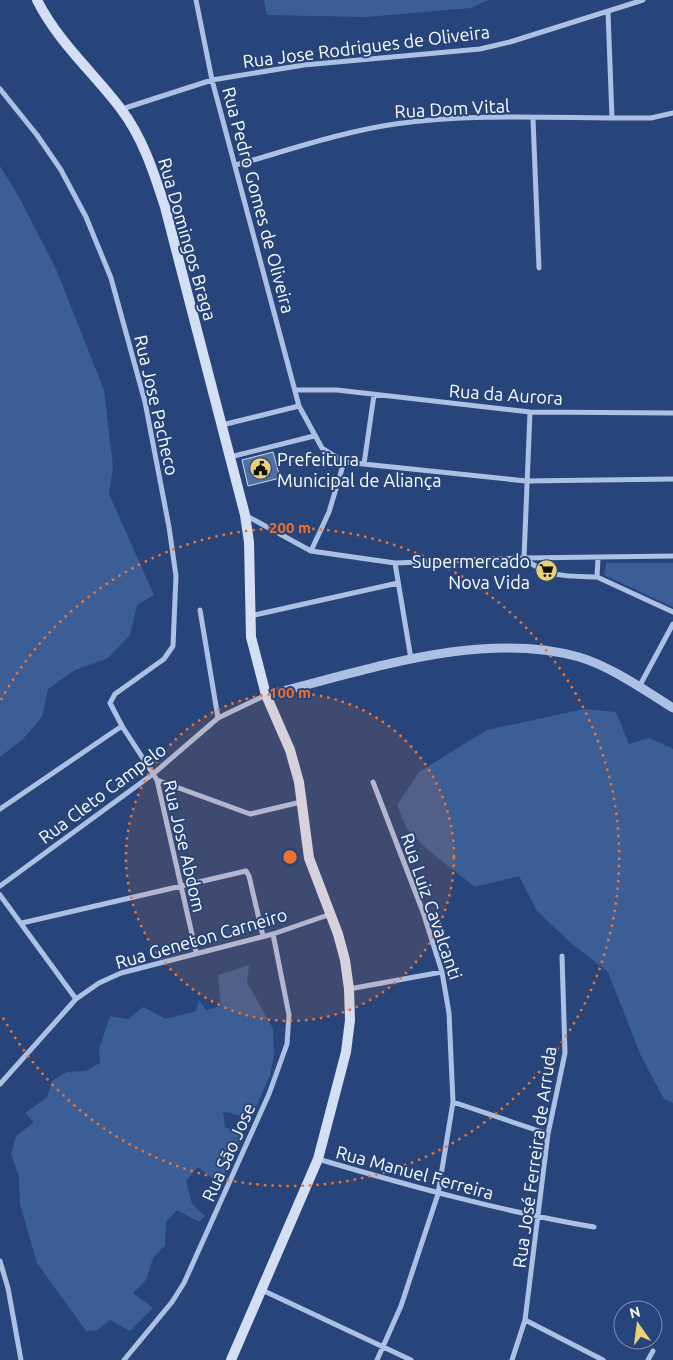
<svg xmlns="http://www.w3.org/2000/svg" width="673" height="1360" font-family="Ubuntu,sans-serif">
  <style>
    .green { fill: #3b5e97 }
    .building { fill: #506fa3; stroke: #cddcf3 }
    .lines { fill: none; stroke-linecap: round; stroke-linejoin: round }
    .minor { stroke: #abc0e3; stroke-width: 5 }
    .tertiary { stroke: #abc0e3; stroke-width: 9 }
    .secondary { stroke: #d4dff4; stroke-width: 10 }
    .ring { fill: none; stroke: #eb7230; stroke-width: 2.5; stroke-dasharray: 2.5 5 }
    .labels { text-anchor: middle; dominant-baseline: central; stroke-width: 4; stroke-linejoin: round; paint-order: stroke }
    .street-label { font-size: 18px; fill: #fff; stroke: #27457a }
    .poi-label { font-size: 18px; fill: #fff; stroke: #27457a; text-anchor: start }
    .centre { fill: #eb7230; stroke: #27457a; stroke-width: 2.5 }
    .ring-label { font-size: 15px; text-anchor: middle; font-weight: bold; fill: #eb7230; stroke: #27457a; stroke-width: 4; stroke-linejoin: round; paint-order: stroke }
  </style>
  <rect width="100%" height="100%" fill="#27457a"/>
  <!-- green -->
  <path class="green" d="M264,0H488L471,8L366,17L267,15Z
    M0,166L19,197L56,269L104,390L113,467L109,494L154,595L137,605L130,635L108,658L75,670L48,689L42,717L23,739L0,757Z
    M606,563H673V607L604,575Z
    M584,709L616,712L629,744L649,738L673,749V1103L664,1099L641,1056L608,972L571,943L537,911L519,876L475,887L429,851L407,829L397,805L419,772L487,730Z
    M249,965L247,982L273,1029L274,1056L270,1075L251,1119L223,1111L225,1127L243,1134L230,1165L219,1183L198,1167L186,1181L192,1204L205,1216L199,1222L177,1210L166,1222L165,1245L153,1258L146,1280L133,1293L153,1308L130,1331L110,1320L98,1330L86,1331L37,1263L20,1204L19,1177L11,1154L16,1136L34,1122L25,1113L47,1097L52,1081L67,1072L86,1071L100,1063L99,1049L110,1016L128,1019L143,1007L166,1019L196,1011L199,1000L206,1010L221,1006L218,975Z"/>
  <!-- building -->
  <path class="building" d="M273,452L280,478L248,486L242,460Z"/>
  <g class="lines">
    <!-- minor -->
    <path class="minor" d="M196,0L212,80L299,406L322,448L344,462L526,481L673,479
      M608,12L612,118
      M0,89L37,135L61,170L86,217L111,278L145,402L169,527L176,576L173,646L164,659L115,694L110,703L122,726L157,780L196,952
      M122,109L212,80L304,65L480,49L510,42L643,0
      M533,119L539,268
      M236,165C289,150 341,132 395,124C479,112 566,119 651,118L673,113
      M296,390H337L530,412L673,413
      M530,412L524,558C548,578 567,576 597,577
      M222,425L299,406
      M230,457L314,436
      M364,464L374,395
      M245,515L311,551L395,563L524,558L673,556
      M311,551L329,512L344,462
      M598,558L597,577L673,612
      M395,563L411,659
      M200,610L218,718
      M250,616L398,583
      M639,687L673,624
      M157,780L250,814L301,802
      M373,782L423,912L442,972L449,1013L453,1102L438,1194L401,1306L377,1360
      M0,809L122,726
      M0,886L153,774L218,718L266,695
      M0,895L76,999
      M22,923L246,871L249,876L263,936
      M349,989L442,972
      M0,1084L76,999L99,983L121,973L273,934L331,914
      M453,1102L548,1134
      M318,1159C410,1186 500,1211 594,1227
      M0,1261L8,1288L21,1360
      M262,1290L411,1360
      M525,1320L603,1360
      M124,1360L172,1302L184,1283L269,1094L287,1044L289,1015L273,934
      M512,1360L525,1320L548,1134L565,1053L562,956
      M648,1360L653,1351"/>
    <!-- tertiary -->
    <path class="tertiary" d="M266,695C363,672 480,629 579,657C612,667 644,690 673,708"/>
    <!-- secondary -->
    <path class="secondary" d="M37,0C58,42 93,72 121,109C143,138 154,173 165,207L245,515L249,542L251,637L266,695L290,750L299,782L309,858L338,934L345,960L349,989L350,1020L346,1052L318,1159L231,1360"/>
  </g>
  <!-- distance rings -->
  <circle cx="290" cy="857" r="164" fill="#eb7230" fill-opacity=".12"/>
  <g class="ring">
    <circle cx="290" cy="857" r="164"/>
    <path d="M1 700A329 329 0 1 1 1 1014"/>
  </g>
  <!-- icons -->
  <defs>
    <symbol id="civic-disc" viewBox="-11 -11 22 22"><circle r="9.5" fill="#ebd171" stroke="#27457a"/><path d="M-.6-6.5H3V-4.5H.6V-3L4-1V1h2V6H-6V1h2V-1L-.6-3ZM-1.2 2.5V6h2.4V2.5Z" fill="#111"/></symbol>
    <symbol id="supermarket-disc" viewBox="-11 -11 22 22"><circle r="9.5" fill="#ebd171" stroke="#27457a"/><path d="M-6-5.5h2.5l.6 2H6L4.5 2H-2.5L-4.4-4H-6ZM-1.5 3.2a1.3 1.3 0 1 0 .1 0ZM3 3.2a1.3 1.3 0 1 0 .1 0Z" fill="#111"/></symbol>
  </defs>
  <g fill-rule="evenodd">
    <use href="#civic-disc" x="248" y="456" width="25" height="25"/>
    <use href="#supermarket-disc" x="534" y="558" width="25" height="25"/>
  </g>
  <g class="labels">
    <!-- street labels -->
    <g class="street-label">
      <text transform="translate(366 46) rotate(-7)">Rua Jose Rodrigues de Oliveira</text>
      <text transform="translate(452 108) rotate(-3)">Rua Dom Vital</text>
      <text transform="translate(259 200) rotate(75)">Rua Pedro Gomes de Oliveira</text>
      <text transform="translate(188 239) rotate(74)">Rua Domingos Braga</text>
      <text transform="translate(506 394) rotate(4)">Rua da Aurora</text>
      <text transform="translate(157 405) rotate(77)">Rua Jose Pacheco</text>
      <text transform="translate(102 793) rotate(-37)">Rua Cleto Campelo</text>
      <text transform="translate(185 846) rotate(77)">Rua Jose Abdom</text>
      <text transform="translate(432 906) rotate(71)">Rua Luiz Cavalcanti</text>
      <text transform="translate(201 938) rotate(-16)">Rua Geneton Carneiro</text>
      <text transform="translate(228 1152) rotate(-66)">Rua São Jose</text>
      <text transform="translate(534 1157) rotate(-82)">Rua José Ferreira de Arruda</text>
      <text transform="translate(415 1172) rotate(15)">Rua Manuel Ferreira</text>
    </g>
    <!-- poi labels -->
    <g class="poi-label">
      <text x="277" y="459">Prefeitura<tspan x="277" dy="21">Municipal de Aliança</tspan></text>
      <text x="530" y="561" text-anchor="end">Supermercado<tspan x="530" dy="21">Nova Vida</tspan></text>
    </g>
  </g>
  <circle cx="290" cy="857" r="8" class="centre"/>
  <g class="ring-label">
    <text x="290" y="533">200 m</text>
    <text x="290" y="698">100 m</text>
  </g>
  <!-- north arrow -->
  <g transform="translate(638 1325) rotate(346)"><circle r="24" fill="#27457a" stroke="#7d8faf"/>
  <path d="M0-4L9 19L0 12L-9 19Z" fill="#ebd171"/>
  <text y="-8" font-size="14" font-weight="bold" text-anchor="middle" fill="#ffffff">N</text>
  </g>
</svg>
